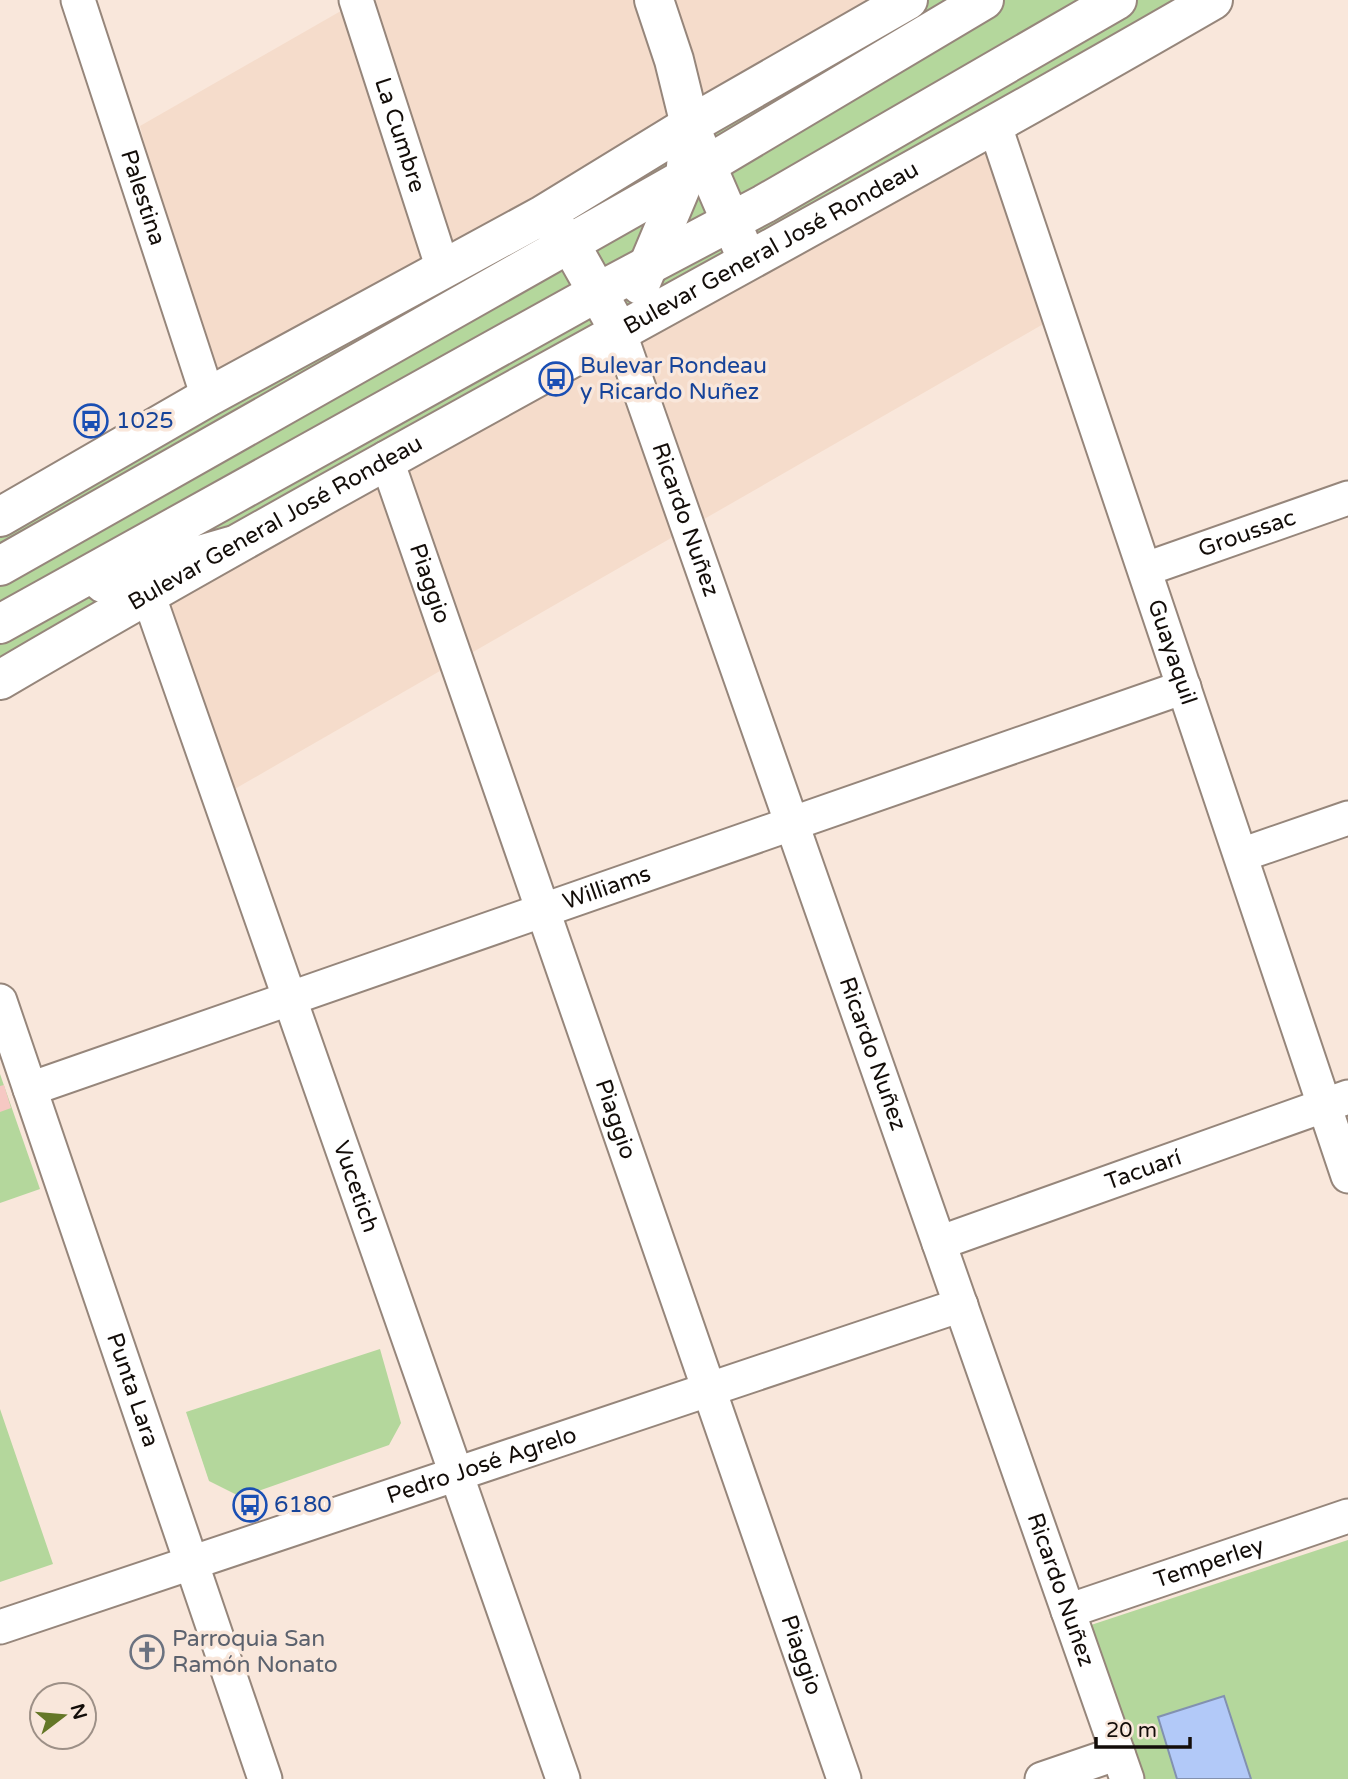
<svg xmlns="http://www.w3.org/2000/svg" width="1348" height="1779" font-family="'Varela Round',sans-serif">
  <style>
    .built { fill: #f5dccb }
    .green { fill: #b4d79c }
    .water { fill: #b2c9f8; stroke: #8291b0; stroke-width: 2 }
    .building { fill: #f6c8c3 }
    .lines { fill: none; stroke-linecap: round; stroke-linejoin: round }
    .minor-casing { stroke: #96867b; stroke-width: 37 }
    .tertiary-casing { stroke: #96867b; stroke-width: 42 }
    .secondary-casing { stroke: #96867b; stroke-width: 42 }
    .primary-casing { stroke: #96867b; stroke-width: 42 }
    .minor { stroke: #fff; stroke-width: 33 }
    .tertiary { stroke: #fff; stroke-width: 38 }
    .secondary { stroke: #fff; stroke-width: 38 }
    .primary { stroke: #fff; stroke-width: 38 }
    .labels { text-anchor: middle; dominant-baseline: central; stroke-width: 7; stroke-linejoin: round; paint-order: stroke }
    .street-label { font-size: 23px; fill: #130d09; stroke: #f9e7db }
    .transit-label { font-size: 23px; fill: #164399; stroke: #f9e7db; text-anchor: start }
    .worship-label { font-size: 23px; fill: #5b616d; stroke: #f9e7db; text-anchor: start }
  </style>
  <rect width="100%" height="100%" fill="#f9e7db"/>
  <!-- built -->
  <path class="built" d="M360,0H1212L995,126L1059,315L219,798L148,594L208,397L140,126Z"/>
  <!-- green -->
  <path class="green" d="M908,0H1213L0,680V517Z
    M0,1074L40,1189L0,1203Z
    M380,1349L401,1423L389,1445L241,1497L209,1481L186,1412Z
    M0,1409L53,1564L0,1582Z
    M1348,1540V1779H1142L1091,1625Z"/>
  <!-- water -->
  <path class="water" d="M1224,1696L1251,1779H1177L1158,1717Z"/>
  <!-- building -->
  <path class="building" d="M4,1085L11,1108L0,1112V1086Z"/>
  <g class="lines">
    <defs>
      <g id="minor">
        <path id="s1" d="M78,0L208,397"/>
        <path id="s2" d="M356,0L443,269"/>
        <path id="s3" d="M995,126L1348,1176"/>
        <path id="s4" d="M619,331L1127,1779"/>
        <path id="s5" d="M386,458L844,1779"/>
        <path id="s6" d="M1146,569L1348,498"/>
        <path id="s7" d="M148,594L563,1779"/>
        <path d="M1241,855L1348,818"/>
        <path id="s8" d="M0,1001L265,1779"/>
        <path id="s9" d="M30,1089L1184,687"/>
        <path id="s10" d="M939,1243L1348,1097"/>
        <path id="s11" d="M1068,1611L1348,1516"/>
        <path id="s12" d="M0,1627L961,1305"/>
        <path d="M1042,1779L1118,1753"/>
      </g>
      <path id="tertiary" d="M654,0L674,60L690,125"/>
      <g id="secondary">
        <path d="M693,134L744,252"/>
        <path d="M547,219L569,242L613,320"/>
        <path d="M640,285L685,178L687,155"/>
        <path d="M0,517L208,397L543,215L690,125L908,0"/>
        <path id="s13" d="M0,680C400,446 812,232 1213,0"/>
      </g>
      <path id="primary" d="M0,566L685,178L984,0
        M103,583L231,546
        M0,624L598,292L764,204L1117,0"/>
    </defs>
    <!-- minor casing -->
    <use href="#minor" class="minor-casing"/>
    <!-- tertiary casing -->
    <use href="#tertiary" class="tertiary-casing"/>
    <!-- secondary casing -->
    <use href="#secondary" class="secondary-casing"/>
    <!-- primary casing -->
    <use href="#primary" class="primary-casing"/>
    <!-- minor -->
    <use href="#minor" class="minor"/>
    <!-- tertiary -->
    <use href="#tertiary" class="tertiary"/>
    <!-- secondary -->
    <use href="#secondary" class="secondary"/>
    <!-- primary -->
    <use href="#primary" class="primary"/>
  </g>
  <!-- icons -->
  <defs>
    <symbol id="bus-ring" viewBox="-11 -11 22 22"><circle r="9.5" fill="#f9e7db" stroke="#1a4fb4" stroke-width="1.5"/><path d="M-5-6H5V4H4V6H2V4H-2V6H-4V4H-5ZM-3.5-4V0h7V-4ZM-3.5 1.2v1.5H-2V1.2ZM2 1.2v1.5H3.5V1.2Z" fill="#1a4fb4"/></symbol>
    <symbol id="church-ring" viewBox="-11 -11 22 22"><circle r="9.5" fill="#f9e7db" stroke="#6b7280" stroke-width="1.5"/><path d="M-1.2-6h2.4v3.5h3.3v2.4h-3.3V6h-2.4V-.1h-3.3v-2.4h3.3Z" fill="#6b7280"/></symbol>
  </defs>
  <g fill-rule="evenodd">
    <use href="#bus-ring" x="537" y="360" width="38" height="38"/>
    <use href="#bus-ring" x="72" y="402" width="38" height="38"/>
    <use href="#bus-ring" x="231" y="1486" width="38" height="38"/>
    <use href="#church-ring" x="128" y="1633" width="38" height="38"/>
  </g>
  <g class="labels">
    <!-- street labels -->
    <g class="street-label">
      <text stroke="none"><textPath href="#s2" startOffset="142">La Cumbre</textPath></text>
      <text stroke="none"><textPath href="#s1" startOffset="208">Palestina</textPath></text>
      <text stroke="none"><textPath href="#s13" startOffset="884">Bulevar General José Rondeau</textPath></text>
      <text stroke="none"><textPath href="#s4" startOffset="200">Ricardo Nuñez</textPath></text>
      <text stroke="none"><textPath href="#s13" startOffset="317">Bulevar General José Rondeau</textPath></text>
      <text stroke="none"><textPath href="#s6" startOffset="107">Groussac</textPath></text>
      <text stroke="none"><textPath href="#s5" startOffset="133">Piaggio</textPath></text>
      <text stroke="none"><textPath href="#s3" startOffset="555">Guayaquil</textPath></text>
      <text stroke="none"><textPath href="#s9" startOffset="611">Williams</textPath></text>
      <text stroke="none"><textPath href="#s4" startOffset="766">Ricardo Nuñez</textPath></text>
      <text stroke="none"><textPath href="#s5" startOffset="700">Piaggio</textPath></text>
      <text stroke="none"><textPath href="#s10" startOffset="217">Tacuarí</textPath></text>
      <text stroke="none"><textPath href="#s7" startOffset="628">Vucetich</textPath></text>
      <text stroke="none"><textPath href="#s8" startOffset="411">Punta Lara</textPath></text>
      <text stroke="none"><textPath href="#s12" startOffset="508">Pedro José Agrelo</textPath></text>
      <text stroke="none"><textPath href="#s11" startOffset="149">Temperley</textPath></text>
      <text stroke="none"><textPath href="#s4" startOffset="1334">Ricardo Nuñez</textPath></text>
      <text stroke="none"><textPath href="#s5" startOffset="1267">Piaggio</textPath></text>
    </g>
    <!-- transit labels -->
    <g class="transit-label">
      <text x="580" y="366">Bulevar Rondeau<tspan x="580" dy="26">y Ricardo Nuñez</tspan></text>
      <text x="116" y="421">1025</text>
      <text x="274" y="1505">6180</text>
    </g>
    <!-- worship labels -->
    <g class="worship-label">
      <text x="172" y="1639">Parroquia San<tspan x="172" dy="26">Ramón Nonato</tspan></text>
    </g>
  </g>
  <!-- north arrow -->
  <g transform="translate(63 1716) rotate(74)"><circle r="33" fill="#f9e7db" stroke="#9d9087" stroke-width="2"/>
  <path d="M0-5L12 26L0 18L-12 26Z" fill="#647727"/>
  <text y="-10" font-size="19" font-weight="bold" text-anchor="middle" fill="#130d09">N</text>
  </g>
  <!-- scale -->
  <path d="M1096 1737v10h94v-10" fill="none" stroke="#130d09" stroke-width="3.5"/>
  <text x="1106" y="1737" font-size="21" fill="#130d09" stroke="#f9e7db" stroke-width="5" paint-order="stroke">20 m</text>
</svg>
